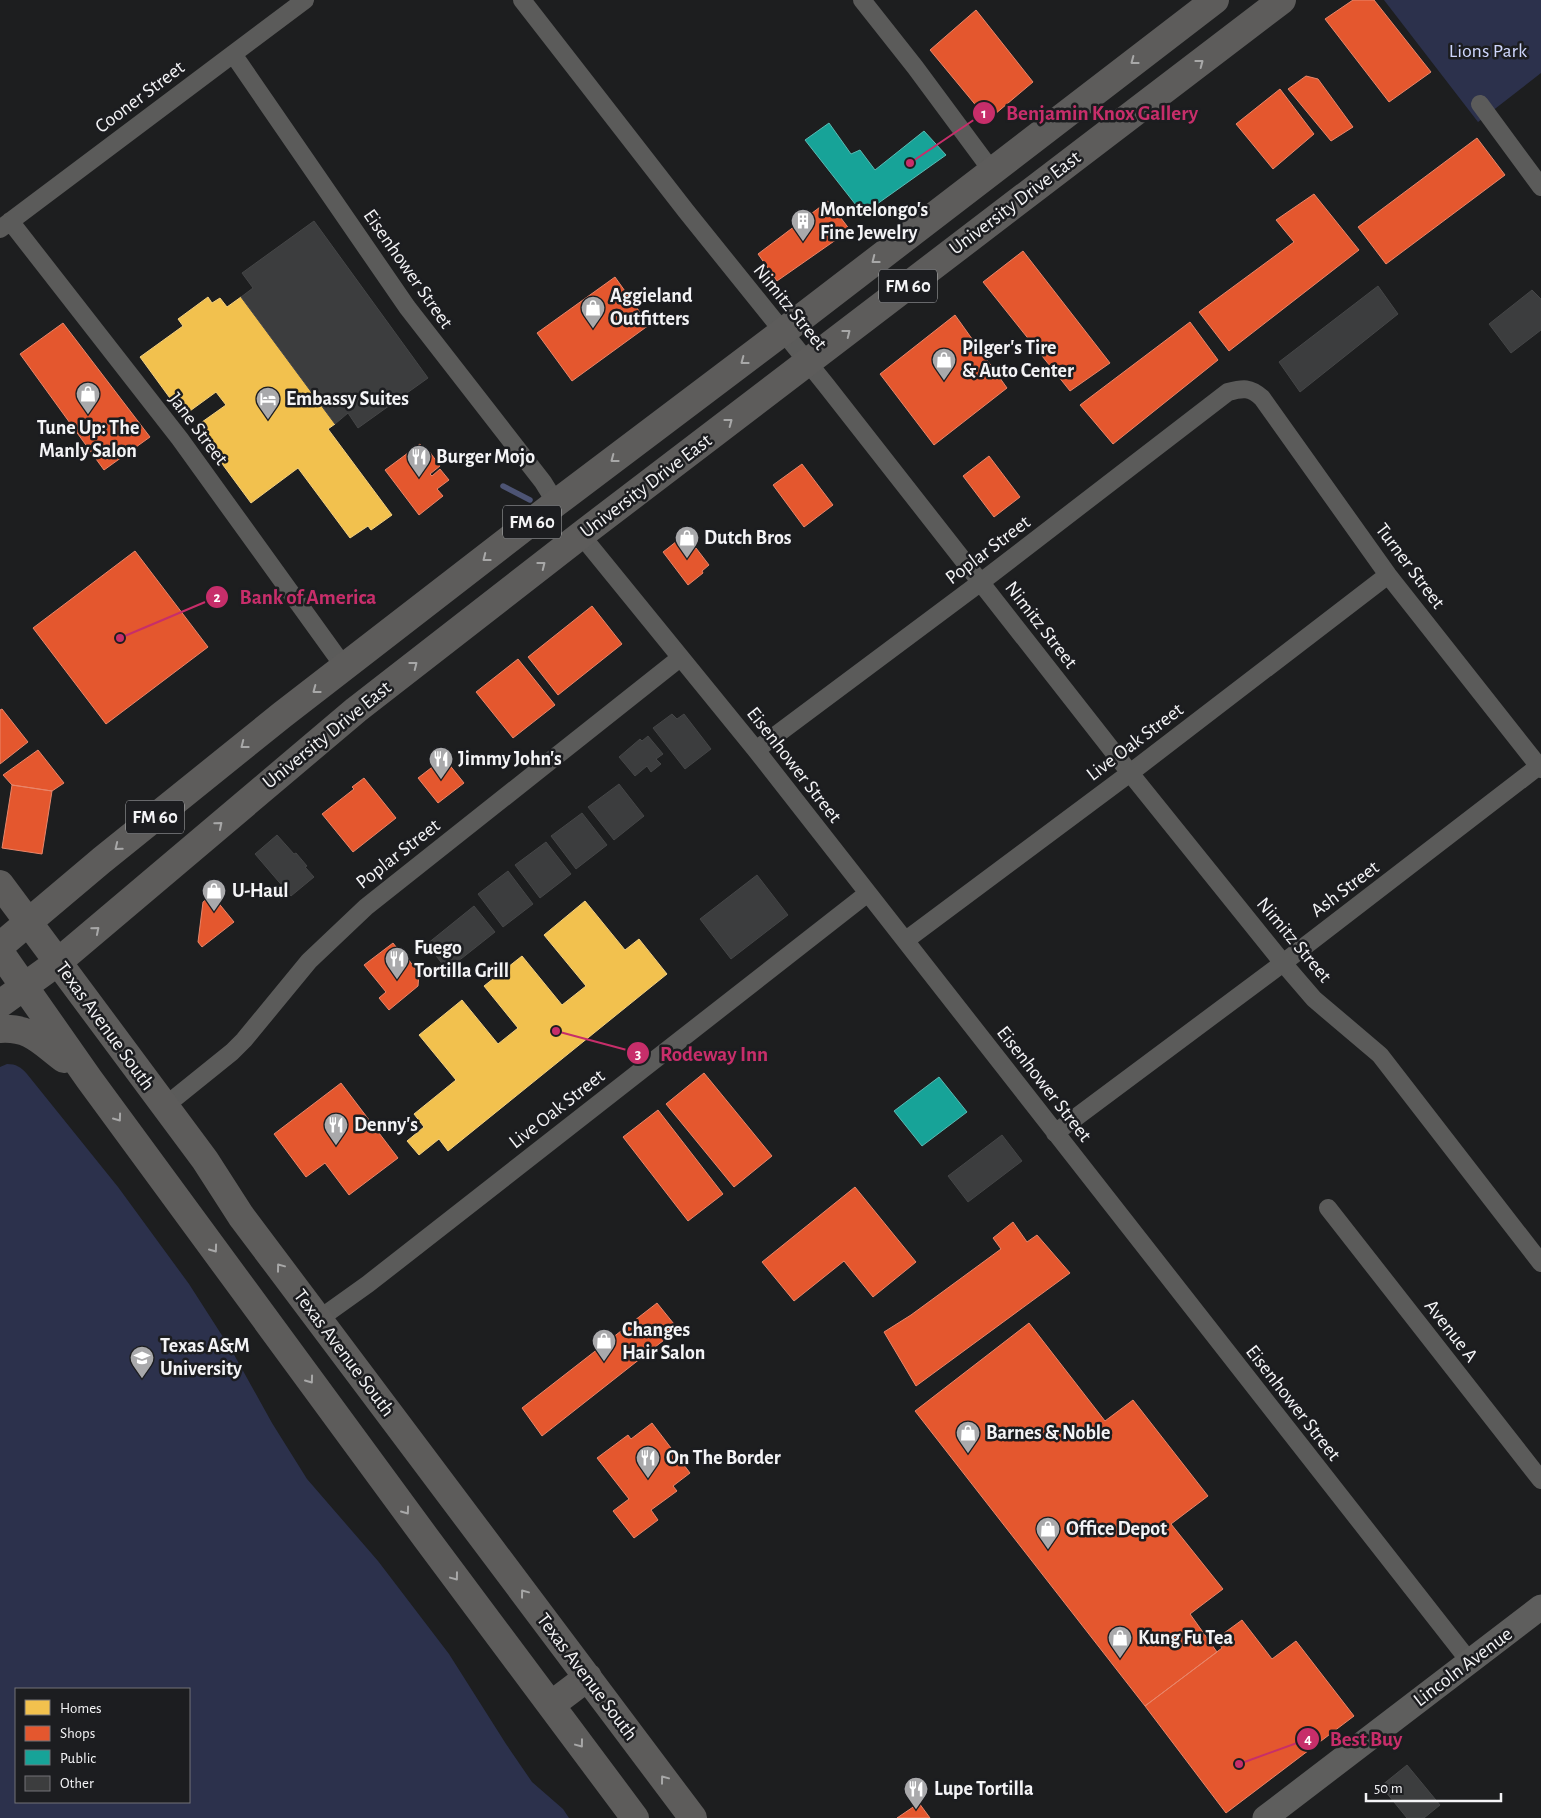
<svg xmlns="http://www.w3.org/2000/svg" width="1541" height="1818" font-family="'Alegreya Sans',sans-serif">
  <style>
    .green { fill: #2c314c; fill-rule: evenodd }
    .homes { fill: #f2c14e; stroke: #f3d080 }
    .shops { fill: #e4572e; stroke: #e9866a }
    .public { fill: #17a398; stroke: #59bbb4 }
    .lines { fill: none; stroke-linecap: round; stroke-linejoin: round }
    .stream { stroke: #4d5474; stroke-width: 5.5 }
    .building { fill: #3c3d3e; stroke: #454647 }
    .street { stroke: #5b5b5a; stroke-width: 18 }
    .secondary { stroke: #5e5e5d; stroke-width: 25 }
    .primary { stroke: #5d5c5b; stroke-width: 28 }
    .oneway { stroke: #a8a8a8 }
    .labels { text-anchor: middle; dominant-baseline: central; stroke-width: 5; stroke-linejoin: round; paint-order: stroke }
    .shield { fill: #1c1d20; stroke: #b3b4b6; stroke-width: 1 }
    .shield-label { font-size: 19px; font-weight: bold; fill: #f4f4f6 }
    .park-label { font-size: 20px; fill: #ced6fc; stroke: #1c1d20 }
    .street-label { font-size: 20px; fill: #f4f4f6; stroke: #1c1d20 }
    .poi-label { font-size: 20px; font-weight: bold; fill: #f4f4f6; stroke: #1c1d20; text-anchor: start }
    .leader { fill: none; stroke: #c72e6a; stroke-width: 2 }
    .callout-dot { fill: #c72e6a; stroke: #1c1d20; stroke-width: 2 }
    .mark-label { font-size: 15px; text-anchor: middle; font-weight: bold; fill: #fff }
    .callout-label { font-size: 21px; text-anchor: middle; font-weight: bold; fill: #c72e6a; stroke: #1c1d20; stroke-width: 5; stroke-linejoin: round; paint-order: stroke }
  </style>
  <rect width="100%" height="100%" fill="#1d1e1f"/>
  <!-- green -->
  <path class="green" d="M1384,0H1541V73L1478,122Z
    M7,1064C16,1064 21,1067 27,1074L118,1187L189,1284L232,1351L272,1423L307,1479L378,1561L449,1654L506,1744L532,1782L563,1809L569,1818H0V1067ZM189,1689V1802H16V1689Z"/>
  <!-- homes -->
  <path class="homes" d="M208,297L212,303L220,298L227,307L241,297L335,424L328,429L392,515L371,530L368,526L350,538L298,468L251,503L195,427L226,405L216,392L183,416L140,357L183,326L178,319Z
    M585,901L625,950L639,939L667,974L448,1151L439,1139L419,1155L407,1141L424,1127L414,1114L456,1080L419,1035L462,1000L498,1044L518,1028L484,986L522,956L562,1005L586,986L544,935Z"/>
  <!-- shops -->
  <path class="shops" d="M1353,0H1374L1431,72L1389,102L1325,19Z
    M976,10L1033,82L988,120L930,50Z
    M1306,76L1318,79L1353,127L1331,141L1288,89Z
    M1280,89L1314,134L1273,169L1236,124Z
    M1477,138L1505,175L1386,264L1358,227Z
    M1314,194L1359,250L1229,351L1199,312L1294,242L1276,220Z
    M828,201L850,230L777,281L758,254Z
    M1023,251L1110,363L1070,391L983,282Z
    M615,277L649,325L572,381L537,333Z
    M955,315L1007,388L934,445L880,374Z
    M1190,322L1218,360L1113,444L1080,405Z
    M63,323L150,437L104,470L20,354Z
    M420,444L426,453L429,451L440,466L430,474L432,476L440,469L449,480L437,489L443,496L419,515L385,470Z
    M989,456L1020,497L994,517L963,476Z
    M802,464L833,505L804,527L773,485Z
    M677,541L688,554L696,548L709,565L702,571L703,573L688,585L663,552Z
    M135,551L208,647L106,724L33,628Z
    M592,606L622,644L558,695L528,657Z
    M518,659L555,705L513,738L476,692Z
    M2,709L28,742L0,764V710Z
    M38,750L64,783L52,791L12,785L3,775Z
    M444,758L464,783L438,803L418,778Z
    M364,778L396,818L353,852L322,814L354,789L352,787Z
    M12,785L52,791L42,854L2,848Z
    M212,895L234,922L202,947L198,942L203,902Z
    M393,943L400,952H403L419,974L418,986L389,1010L379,998L386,992L364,965Z
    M704,1073L772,1156L734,1187L666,1104Z
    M341,1083L398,1158L349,1195L325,1163L306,1177L274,1134Z
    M658,1110L723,1194L688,1221L623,1137Z
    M855,1187L916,1262L873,1297L844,1261L794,1301L762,1262Z
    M1013,1222L1027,1242L1037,1235L1070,1273L916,1386L884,1332L911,1315L1001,1249L993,1238Z
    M657,1303L678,1329L542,1436L522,1408Z
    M1029,1323L1105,1421L1133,1400L1208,1496L1171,1524L1223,1589L1190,1614L1217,1652L1145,1706L915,1411Z
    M652,1423L690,1473L673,1486L677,1491L651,1510L658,1520L634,1538L613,1511L629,1499L597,1458L628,1435L631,1439Z
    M1242,1620L1272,1659L1296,1641L1354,1716L1226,1813L1145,1706L1222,1648L1216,1639Z
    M919,1803L930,1818H897Z"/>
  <!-- public -->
  <path class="public" d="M829,123L851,154L860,150L875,170L924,131L946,155L863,214L805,140Z
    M939,1077L967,1112L922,1146L894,1111Z"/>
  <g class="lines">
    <!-- stream -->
    <path class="stream" d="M503,486L530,500"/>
  </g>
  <!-- building -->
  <path class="building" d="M314,221L428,378L358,428L348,413L335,424L241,297L253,288L242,273Z
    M1378,286L1398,314L1300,392L1279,362Z
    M1532,290L1541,299V330L1511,353L1489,324Z
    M672,714L677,719L684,714L711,749L685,769L653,728Z
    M648,736L663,754L656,759L661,764L651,772L647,766L635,776L619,757L640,739L642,741Z
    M619,784L644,816L614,840L588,807Z
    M582,813L607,845L576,869L551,836Z
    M277,835L294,854L296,853L307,866L305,867L314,877L291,896L255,854Z
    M546,842L571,874L540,898L515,865Z
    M508,871L533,904L503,927L478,894Z
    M757,875L788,915L731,959L700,919Z
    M474,906L495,932L447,970L427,944Z
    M1002,1135L1022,1161L968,1202L948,1176Z
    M1407,1765L1440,1805L1424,1818H1407L1381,1786Z"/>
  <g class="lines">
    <!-- street -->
    <path class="street" d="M522,0L686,211L826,385L1130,773L1283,963L1314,999L1380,1055L1541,1263
      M862,0L915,67L992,171
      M233,54L407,307L543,482L556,503
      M1480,104L1541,187
      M10,221L180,439L345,668
      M0,229L305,0
      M581,535L756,750L1470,1662
      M756,750L981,582L1228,392C1243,388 1250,387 1262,398L1388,575L1541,769
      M906,940L1130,773L1388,575
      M165,1106L232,1052L244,1040L309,961L366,907L680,658
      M1055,1133L1283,963L1539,766
      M1328,1208L1541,1480
      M319,1319L368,1284L868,893"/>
    <!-- secondary -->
    <path class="secondary" d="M1265,1818L1541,1607"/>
    <!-- primary -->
    <path class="primary" d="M0,884L205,1160L241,1216L693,1818
      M0,946L102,860L282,715L556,503L801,318L1215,0
      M0,952L89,1079L426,1538L635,1818
      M0,1004L58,962L356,710L581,535L1282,0
      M0,1029C31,1027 41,1042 64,1059
      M551,1705L588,1677"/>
  </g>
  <!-- one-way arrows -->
  <defs><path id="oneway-chevron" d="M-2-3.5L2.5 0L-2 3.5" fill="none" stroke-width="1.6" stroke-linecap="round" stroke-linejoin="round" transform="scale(1.25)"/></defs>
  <g class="oneway">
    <use href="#oneway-chevron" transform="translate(1134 61) rotate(143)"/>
    <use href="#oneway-chevron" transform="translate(1200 63) rotate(-37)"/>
    <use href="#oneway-chevron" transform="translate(875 260) rotate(142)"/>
    <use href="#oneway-chevron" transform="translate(847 333) rotate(-38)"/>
    <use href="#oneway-chevron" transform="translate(744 361) rotate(143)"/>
    <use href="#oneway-chevron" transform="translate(729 422) rotate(-37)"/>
    <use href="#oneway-chevron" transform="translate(614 459) rotate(143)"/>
    <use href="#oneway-chevron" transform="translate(486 558) rotate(142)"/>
    <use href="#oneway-chevron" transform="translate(542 565) rotate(-38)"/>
    <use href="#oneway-chevron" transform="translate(414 665) rotate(-38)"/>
    <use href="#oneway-chevron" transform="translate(316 690) rotate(143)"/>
    <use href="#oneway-chevron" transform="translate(244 745) rotate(142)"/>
    <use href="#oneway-chevron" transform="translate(219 825) rotate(-40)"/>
    <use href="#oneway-chevron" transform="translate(118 847) rotate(141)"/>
    <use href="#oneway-chevron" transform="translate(96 930) rotate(-40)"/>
    <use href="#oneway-chevron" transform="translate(118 1118) rotate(54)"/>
    <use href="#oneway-chevron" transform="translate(214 1249) rotate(54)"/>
    <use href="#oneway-chevron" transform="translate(280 1267) rotate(-127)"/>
    <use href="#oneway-chevron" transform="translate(310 1380) rotate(54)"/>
    <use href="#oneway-chevron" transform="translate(406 1511) rotate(54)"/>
    <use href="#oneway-chevron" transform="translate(455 1577) rotate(53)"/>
    <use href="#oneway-chevron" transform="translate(524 1593) rotate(-127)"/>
    <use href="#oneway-chevron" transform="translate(580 1744) rotate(53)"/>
    <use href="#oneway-chevron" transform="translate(664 1779) rotate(-127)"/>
  </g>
  <!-- icons -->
  <defs>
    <symbol id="building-pin" viewBox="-11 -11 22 30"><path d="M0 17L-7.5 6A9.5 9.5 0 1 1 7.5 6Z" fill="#a9a9ab" stroke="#1c1d20"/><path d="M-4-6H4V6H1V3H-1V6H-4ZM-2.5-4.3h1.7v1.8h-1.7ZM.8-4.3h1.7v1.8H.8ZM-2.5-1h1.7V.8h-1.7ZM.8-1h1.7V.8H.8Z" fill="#fff"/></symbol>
    <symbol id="shop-pin" viewBox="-11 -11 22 30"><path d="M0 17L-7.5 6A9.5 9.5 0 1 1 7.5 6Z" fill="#a9a9ab" stroke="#1c1d20"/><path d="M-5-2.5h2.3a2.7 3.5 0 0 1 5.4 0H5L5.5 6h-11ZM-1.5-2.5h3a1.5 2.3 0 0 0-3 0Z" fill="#fff"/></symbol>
    <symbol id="hotel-pin" viewBox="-11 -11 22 30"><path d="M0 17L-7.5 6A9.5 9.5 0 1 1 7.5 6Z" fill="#a9a9ab" stroke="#1c1d20"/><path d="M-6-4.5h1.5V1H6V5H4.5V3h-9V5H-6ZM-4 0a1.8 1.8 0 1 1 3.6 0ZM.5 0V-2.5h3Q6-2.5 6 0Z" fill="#fff"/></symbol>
    <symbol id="restaurant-pin" viewBox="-11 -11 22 30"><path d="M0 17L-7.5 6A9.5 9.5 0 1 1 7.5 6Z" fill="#a9a9ab" stroke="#1c1d20"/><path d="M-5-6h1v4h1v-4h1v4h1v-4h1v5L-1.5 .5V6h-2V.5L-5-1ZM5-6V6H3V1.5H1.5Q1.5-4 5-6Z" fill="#fff"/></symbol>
    <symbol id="university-pin" viewBox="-11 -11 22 30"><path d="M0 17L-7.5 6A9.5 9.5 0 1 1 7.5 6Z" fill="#a9a9ab" stroke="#1c1d20"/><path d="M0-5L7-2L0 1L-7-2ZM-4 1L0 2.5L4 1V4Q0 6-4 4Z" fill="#fff"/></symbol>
  </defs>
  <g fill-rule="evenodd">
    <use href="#building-pin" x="789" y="207" width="28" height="38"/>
    <use href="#shop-pin" x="579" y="294" width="28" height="38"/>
    <use href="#shop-pin" x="930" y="346" width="28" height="38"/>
    <use href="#shop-pin" x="74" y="380" width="28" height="38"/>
    <use href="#hotel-pin" x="254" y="385" width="28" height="38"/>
    <use href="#restaurant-pin" x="405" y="443" width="28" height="38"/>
    <use href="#shop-pin" x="673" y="524" width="28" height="38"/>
    <use href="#restaurant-pin" x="427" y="745" width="28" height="38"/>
    <use href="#shop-pin" x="200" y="877" width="28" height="38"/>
    <use href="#restaurant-pin" x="383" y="945" width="28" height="38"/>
    <use href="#restaurant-pin" x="322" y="1111" width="28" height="38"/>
    <use href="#shop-pin" x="590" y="1327" width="28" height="38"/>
    <use href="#university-pin" x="128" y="1344" width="28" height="38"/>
    <use href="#shop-pin" x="954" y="1419" width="28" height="38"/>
    <use href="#restaurant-pin" x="634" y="1444" width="28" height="38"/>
    <use href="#shop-pin" x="1034" y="1515" width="28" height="38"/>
    <use href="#shop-pin" x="1106" y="1624" width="28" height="38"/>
    <use href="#restaurant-pin" x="902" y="1775" width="28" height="38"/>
  </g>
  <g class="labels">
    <!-- shield labels -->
    <g class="shield">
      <rect x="879" y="269.5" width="58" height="33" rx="4"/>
      <rect x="503" y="505.5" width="58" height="33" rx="4"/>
      <rect x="126" y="800.5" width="58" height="33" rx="4"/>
    </g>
    <g class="shield-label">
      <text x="908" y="286">FM 60</text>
      <text x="532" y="522">FM 60</text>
      <text x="155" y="817">FM 60</text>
    </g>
    <!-- park labels -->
    <g class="park-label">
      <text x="1488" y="51">Lions Park</text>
    </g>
    <!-- street labels -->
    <g class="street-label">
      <text transform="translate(140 97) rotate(-37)">Cooner Street</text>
      <text transform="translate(1015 203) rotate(-37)">University Drive East</text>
      <text transform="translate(408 269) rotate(55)">Eisenhower Street</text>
      <text transform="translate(790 307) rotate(51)">Nimitz Street</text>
      <text transform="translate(198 429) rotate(53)">Jane Street</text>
      <text transform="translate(646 486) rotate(-37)">University Drive East</text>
      <text transform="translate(988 550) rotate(-37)">Poplar Street</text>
      <text transform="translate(1410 566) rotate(53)">Turner Street</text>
      <text transform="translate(1041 625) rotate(52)">Nimitz Street</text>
      <text transform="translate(327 735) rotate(-39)">University Drive East</text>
      <text transform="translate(1135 742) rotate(-37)">Live Oak Street</text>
      <text transform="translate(794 765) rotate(52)">Eisenhower Street</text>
      <text transform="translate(398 854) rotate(-38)">Poplar Street</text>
      <text transform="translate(1345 889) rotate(-37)">Ash Street</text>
      <text transform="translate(1294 940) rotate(50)">Nimitz Street</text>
      <text transform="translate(105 1026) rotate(54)">Texas Avenue South</text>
      <text transform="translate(1044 1084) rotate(52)">Eisenhower Street</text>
      <text transform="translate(557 1109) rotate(-38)">Live Oak Street</text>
      <text transform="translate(1451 1331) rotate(52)">Avenue A</text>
      <text transform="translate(344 1353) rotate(53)">Texas Avenue South</text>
      <text transform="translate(1293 1403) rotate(52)">Eisenhower Street</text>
      <text transform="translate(1463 1667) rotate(-37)">Lincoln Avenue</text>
      <text transform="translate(587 1677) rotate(53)">Texas Avenue South</text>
    </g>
    <!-- poi labels -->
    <g class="poi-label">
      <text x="820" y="210">Montelongo's<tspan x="820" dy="23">Fine Jewelry</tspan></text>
      <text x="610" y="296">Aggieland<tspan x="610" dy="23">Outfitters</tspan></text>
      <text x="962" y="348">Pilger's Tire<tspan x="962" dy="23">&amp; Auto Center</tspan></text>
      <text x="286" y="399">Embassy Suites</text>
      <text x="88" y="428" text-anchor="middle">Tune Up: The<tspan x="88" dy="23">Manly Salon</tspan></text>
      <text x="436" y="457">Burger Mojo</text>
      <text x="704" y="538">Dutch Bros</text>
      <text x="458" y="759">Jimmy John's</text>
      <text x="232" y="891">U-Haul</text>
      <text x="414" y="948">Fuego<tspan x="414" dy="23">Tortilla Grill</tspan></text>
      <text x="354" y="1125">Denny's</text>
      <text x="622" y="1330">Changes<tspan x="622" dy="23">Hair Salon</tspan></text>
      <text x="160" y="1346">Texas A&amp;M<tspan x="160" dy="23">University</tspan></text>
      <text x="986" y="1433">Barnes &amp; Noble</text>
      <text x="666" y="1458">On The Border</text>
      <text x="1066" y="1529">Office Depot</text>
      <text x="1138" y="1638">Kung Fu Tea</text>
      <text x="934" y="1789">Lupe Tortilla</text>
    </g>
  </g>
  <!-- callouts -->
  <path class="leader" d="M910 163L984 113M120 638L217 597M556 1031L638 1053M1239 1764L1308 1739"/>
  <g class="callout-dot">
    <circle cx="910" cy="163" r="5"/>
    <circle cx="120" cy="638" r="5"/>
    <circle cx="556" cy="1031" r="5"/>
    <circle cx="1239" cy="1764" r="5"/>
    <circle cx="984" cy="113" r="12"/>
    <circle cx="217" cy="597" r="12"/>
    <circle cx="638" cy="1053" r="12"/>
    <circle cx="1308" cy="1739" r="12"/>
  </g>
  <g class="mark-label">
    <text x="984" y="118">1</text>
    <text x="217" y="602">2</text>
    <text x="638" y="1059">3</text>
    <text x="1308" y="1744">4</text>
  </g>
  <g class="callout-label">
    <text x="1102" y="120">Benjamin Knox Gallery</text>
    <text x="308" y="604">Bank of America</text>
    <text x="714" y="1061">Rodeway Inn</text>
    <text x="1366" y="1746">Best Buy</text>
  </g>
  <!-- legend -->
  <rect x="15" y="1688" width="175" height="115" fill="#1c1d20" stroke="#727376"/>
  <rect x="25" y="1700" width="25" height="15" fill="#f2c14e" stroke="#727376"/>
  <text x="60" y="1713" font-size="15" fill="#f4f4f6">Homes</text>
  <rect x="25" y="1726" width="25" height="15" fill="#e4572e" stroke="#727376"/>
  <text x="60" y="1738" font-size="15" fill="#f4f4f6">Shops</text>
  <rect x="25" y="1750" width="25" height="15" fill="#17a398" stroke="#727376"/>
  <text x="60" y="1763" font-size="15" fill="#f4f4f6">Public</text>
  <rect x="25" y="1776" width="25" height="15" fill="#3c3d3e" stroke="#727376"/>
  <text x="60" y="1788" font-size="15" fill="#f4f4f6">Other</text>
  <!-- scale -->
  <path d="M1366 1793v8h135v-8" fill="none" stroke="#f4f4f6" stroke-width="2.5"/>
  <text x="1374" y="1793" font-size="15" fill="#f4f4f6" stroke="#1c1d20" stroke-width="4" paint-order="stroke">50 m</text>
</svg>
